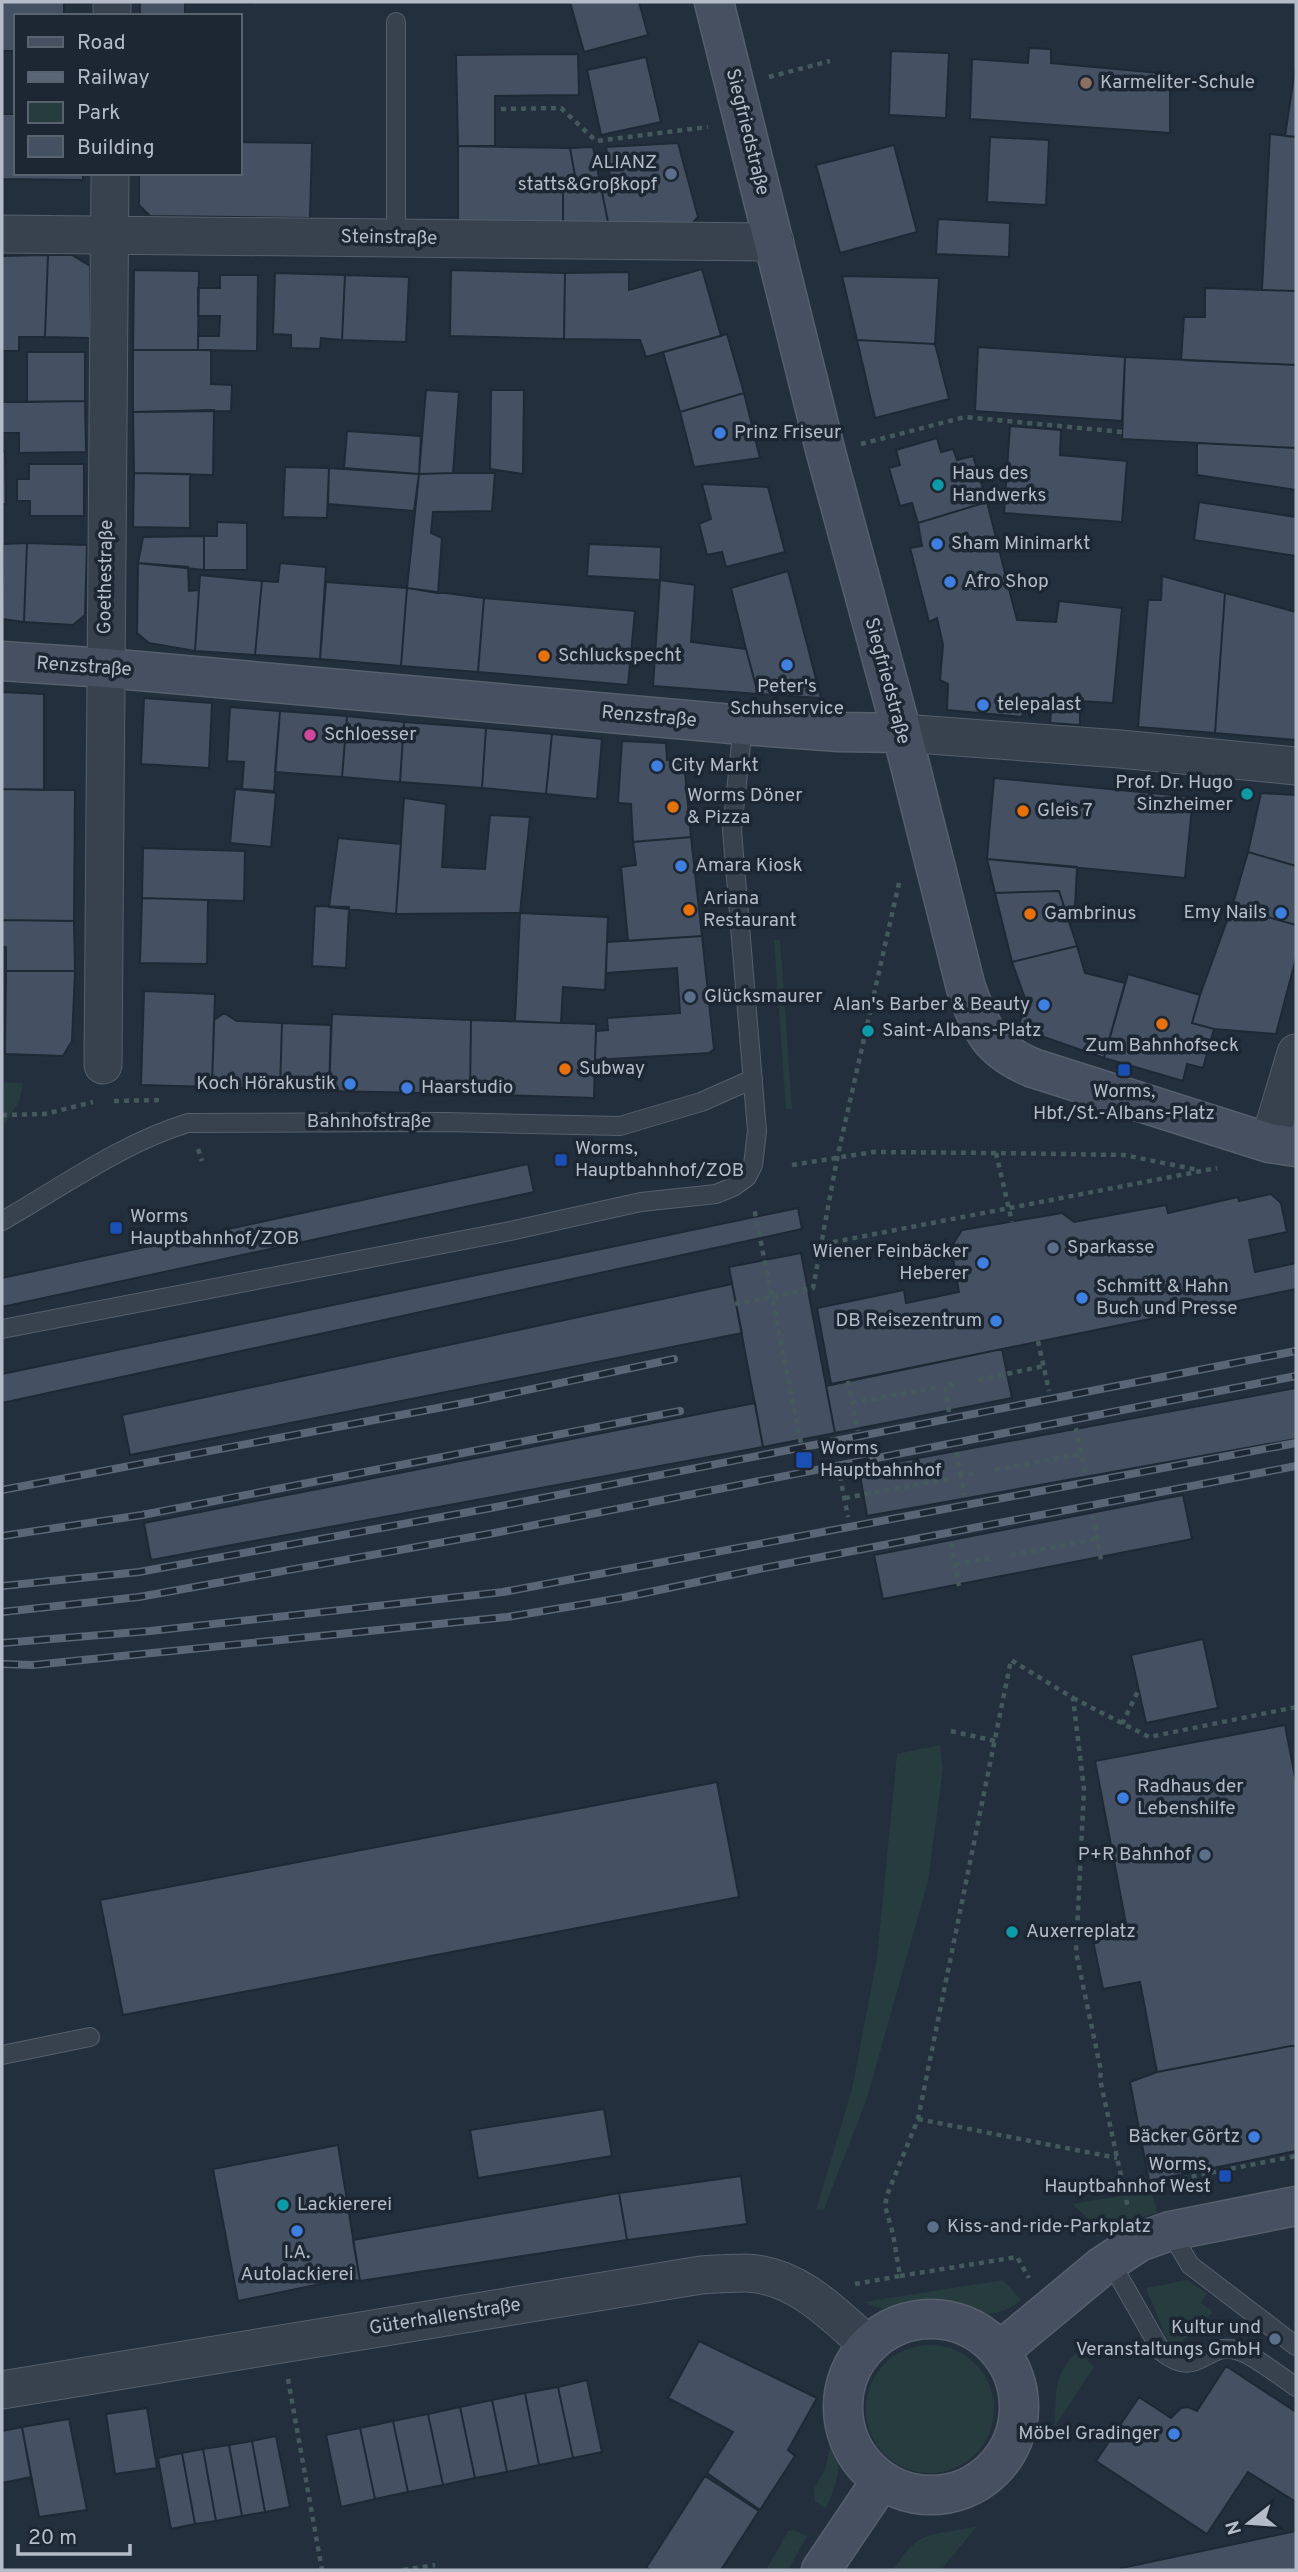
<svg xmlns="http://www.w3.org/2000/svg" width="1298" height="2572" font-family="Overpass,sans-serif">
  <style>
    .green { fill: #263c3f }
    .building { fill: #455162; stroke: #1f2835; stroke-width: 2 }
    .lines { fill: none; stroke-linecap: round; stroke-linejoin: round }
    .lane-casing { stroke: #565f6c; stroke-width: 20 }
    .street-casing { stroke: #565f6c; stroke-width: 39 }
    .secondary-casing { stroke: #565f6c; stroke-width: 41 }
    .path { stroke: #44595c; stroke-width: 4.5; stroke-dasharray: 5 5; stroke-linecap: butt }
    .lane { stroke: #38414e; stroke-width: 18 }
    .street { stroke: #38414e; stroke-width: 37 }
    .secondary { stroke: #465061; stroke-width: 38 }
    .rail-casing { stroke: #5a6575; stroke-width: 8 }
    .rail { stroke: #1d2633; stroke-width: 5; stroke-dasharray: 16; stroke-linecap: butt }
    .education-dot { fill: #8d6e63; stroke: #1d2633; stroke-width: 2.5 }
    .service-dot { fill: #5c6f8a; stroke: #1d2633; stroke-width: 2.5 }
    .shop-dot { fill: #3f7fe0; stroke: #1d2633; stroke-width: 2.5 }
    .culture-dot { fill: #0f9aa8; stroke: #1d2633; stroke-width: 2.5 }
    .food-dot { fill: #e8710a; stroke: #1d2633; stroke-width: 2.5 }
    .hotel-dot { fill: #d1479c; stroke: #1d2633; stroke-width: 2.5 }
    .transit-dot { fill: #1a4fb4; stroke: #1d2633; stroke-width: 2.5 }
    .labels { text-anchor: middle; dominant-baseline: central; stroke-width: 7; stroke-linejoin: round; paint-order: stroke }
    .poi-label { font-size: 19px; fill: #b4bcc9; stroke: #1d2633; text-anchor: start }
    .street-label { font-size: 19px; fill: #b4bcc9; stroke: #1d2633 }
  </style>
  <rect width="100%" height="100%" fill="#242f3e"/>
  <!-- green -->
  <path class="green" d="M780,940L792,1109H786L774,940Z
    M2,1082L23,1083L19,1102L2,1127Z
    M940,1745L943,1769L928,1881L867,2098L824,2209L816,2210L852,2089L877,1958L897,1754Z
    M1151,2191L1158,2213L1129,2220L1100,2236H1096L1086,2216L1072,2204Z
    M1003,2280L1021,2300C993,2325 964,2309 933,2308C902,2308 895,2316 864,2302Z
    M1187,2280L1207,2293L1201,2303L1213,2312L1177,2347H1170L1146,2288Z
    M866 2409a64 64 0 1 1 128 0a64 64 0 1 1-128 0Z
    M1079,2351L1094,2367L1054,2428C1058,2395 1050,2376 1079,2351Z
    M836,2441C842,2466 837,2485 826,2508L815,2502L814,2489L825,2470L831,2442Z
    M977,2526L941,2570H893C922,2525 931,2538 977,2526Z
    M793,2530L807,2536L788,2570H766L788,2531Z"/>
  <!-- building -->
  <path class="building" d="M2,2H64V16H16V51H2Z
    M140,2H253V4L185,3V16H140Z
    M570,2H639L648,35L584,52Z
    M1029,48L1051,49V63L1170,74V133L970,119L972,59L1028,63Z
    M891,51L949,53L946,118L889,115Z
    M578,54L579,95L495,96V146H458L456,55Z
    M646,57L661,122L601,135L587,70Z
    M1295,69H1296V137L1285,136Z
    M2,114H16V173H83V180L2,179Z
    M1270,134L1296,137V291L1262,290Z
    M990,137L1049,140L1046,205L987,202Z
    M240,142L312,143L310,218L150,216L139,205V173H240Z
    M678,143L698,217L685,231L609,227L599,177L610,176L606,147Z
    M894,145L917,232L840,253L816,165Z
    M458,146L570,148L577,187L563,186V225L458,223Z
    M593,147L609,227L563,225V186L577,187L570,148Z
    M938,219L1010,223L1009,257L936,254Z
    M48,255L45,337H19V351H2V256Z
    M48,255H72L90,266V338L45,337Z
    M702,269L721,336L646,357L640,340L564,339L565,273L629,272V290Z
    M134,270L199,271L198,350H133Z
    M451,270L565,273L564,339L450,336Z
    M275,273L345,275L342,340L321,338L320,349L291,348V335L273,334Z
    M220,275H258L257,351L198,350V336H219L220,316H198V288H220Z
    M345,275L409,277L406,342L342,340Z
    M842,276L939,278L935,344L857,340Z
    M1205,288L1296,291V365L1181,360L1184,317H1205Z
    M727,334L744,393L680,412L663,352Z
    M857,340L935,344L949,399L875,418Z
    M978,347L1125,357L1122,421L975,411Z
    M133,350H211V384L232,385L231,411L133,412Z
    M27,352H85V401L27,402Z
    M1125,357L1296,365V448L1122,439Z
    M426,390L459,392L453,473L419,474Z
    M491,390H524L523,474L490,469Z
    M744,393L760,458L694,467L680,412Z
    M85,401L86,452L19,453V433H2V402Z
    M214,410L213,475L134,473L133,412Z
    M1010,426L1061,430L1060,455L1127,461L1122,522L1004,513Z
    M347,431L421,436L419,474L344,468Z
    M937,438L941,452L953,449L957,460L973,456L987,502L918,523L912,503L900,506L889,468L900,465L896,450Z
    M1197,443L1296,448V490L1197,475Z
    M2,451H5L6,504H2Z
    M29,464H84V516H30V501H17V479H29Z
    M285,467L329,468L327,518L283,517Z
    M329,468L419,474L414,511L328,504Z
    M134,473L190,474V528L133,527Z
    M453,473H495L492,511L433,512L431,533L442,538L438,593L407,588L419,474Z
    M702,484L768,487L785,552L726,567L722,552L707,555L699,524L711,519Z
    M987,502L1017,620L1056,622L1059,601L1122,608L1113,703L1080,701V725L1050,723L1051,711L1024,706L1022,717L947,710L948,684L940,680L943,645L937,618L929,622L910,548L922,546L918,523Z
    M1199,502L1296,517V556L1194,540Z
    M217,522L247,523V570H204V536H217Z
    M204,536V570L138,563L143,537Z
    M27,543L87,545L85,615L73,625L24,622Z
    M27,543L24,622L2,619L3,544Z
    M589,544L661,547L660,580L587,576Z
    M138,563L188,567L189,591L199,590L195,651L149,643L137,633Z
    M280,563L326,567L320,659L255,655L262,581L278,582Z
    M788,571L821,698L758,694L746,649L731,588Z
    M200,575L262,581L255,655L195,651Z
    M1162,576L1225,593L1215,733L1138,727L1148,600H1161Z
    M660,580L695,585L691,642L746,649L758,694L653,686Z
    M326,582L407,588L401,666L320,659Z
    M407,588L484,598L478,672L401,666Z
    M1225,593L1296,612V740L1215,733Z
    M484,598L635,611L628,685L478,672Z
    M2,692L44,694V790L2,789Z
    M144,698L212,703L209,768L141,764Z
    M230,707L280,711L274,791L242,789L244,762L227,761Z
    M280,711L347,716L342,777L275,772Z
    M347,716L404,722L400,782L342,777Z
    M404,722L486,728L482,788L400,782Z
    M486,728L552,734L546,794L482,788Z
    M552,734L602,739L597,799L546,794Z
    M622,741L666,743L667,760L684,762L691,837L633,842L631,804L618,803Z
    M994,778L1193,797L1185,878L987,859Z
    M2,789L75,790L74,921L2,920Z
    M235,789L276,793L271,847L230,843Z
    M1261,793L1296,795V866L1248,852Z
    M404,798L446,804L442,867L485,869L490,815L530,817L520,913L396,914Z
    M691,837L702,936L628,941L621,867L636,865L633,842Z
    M338,838L401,844L396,914L329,907Z
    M143,848L245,851L244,901L142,898Z
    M1248,852L1296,866V925L1232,907Z
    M987,859L1077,867L1075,906L1065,909L1059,891L995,893Z
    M1059,891L1077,946L1012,962L995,893Z
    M142,898L208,900L207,964L140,963Z
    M315,906L349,907L346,968L312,966Z
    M1232,907L1296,925V958L1276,1034L1214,1029L1192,1023L1200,995Z
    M520,913L608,917L605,990L563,987L561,1023L515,1021Z
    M2,920L74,921L75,971H6V947H2Z
    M702,936L714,1049L709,1053L595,1060L596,1031L608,1030L607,1018L680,1013L677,968L606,973L607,942Z
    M1077,946L1085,973L1125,983L1104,1058L1018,1028L1026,1001L1012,962Z
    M6,971H75L72,1041L63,1056L5,1054Z
    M1128,974L1200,995L1192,1023L1214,1029L1203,1068L1187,1064L1183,1081L1104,1058Z
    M144,991L215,994L212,1087L141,1085Z
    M224,1013L237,1021L282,1023L280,1089L212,1087L214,1020Z
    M332,1014L471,1020L470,1094L329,1091Z
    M471,1020L596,1024L594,1098L470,1094Z
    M282,1023L331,1025L329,1091L280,1089Z
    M528,1164L534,1192L2,1307V1278Z
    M1271,1194L1281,1203L1287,1232L1249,1240L1255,1272L1296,1263V1289L831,1384L817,1308L904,1290L906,1303L959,1292L951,1247L962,1230L1062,1213L1074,1222L1166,1205L1168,1213L1238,1197L1239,1201Z
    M798,1208L802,1229L2,1403V1374Z
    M801,1253L835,1433L763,1447L729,1267Z
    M732,1284L742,1333L130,1455L122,1415Z
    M1002,1349L1012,1398L835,1433L826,1386Z
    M1296,1388V1439L867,1516L859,1469Z
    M755,1403L763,1447L151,1560L144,1523Z
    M1183,1495L1192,1539L883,1599L874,1555Z
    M1203,1639L1218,1708L1146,1723L1131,1655Z
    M1285,1725L1296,1782V2045L1157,2072L1140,1982L1103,1989L1092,1936L1127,1929L1095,1761Z
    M717,1782L739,1897L123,2015L100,1900Z
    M1296,2045V2151L1149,2181L1130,2082L1157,2072Z
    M604,2109L612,2156L478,2178L470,2130Z
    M338,2145L360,2281L345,2279L238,2301L213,2169Z
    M741,2176L747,2224L627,2240L619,2193Z
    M619,2193L627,2240L360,2281L353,2240Z
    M699,2341L817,2398L788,2450L795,2456L760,2510L707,2473L733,2432L668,2398Z
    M1226,2366L1296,2412V2502L1248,2472L1207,2534L1096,2461L1139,2397L1171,2418L1181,2408L1188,2407L1197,2411Z
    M587,2380L602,2452L573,2458L558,2387Z
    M558,2387L573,2458L539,2465L525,2393Z
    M525,2393L539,2465L507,2472L492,2400Z
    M492,2400L507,2472L475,2478L460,2407Z
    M460,2407L475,2478L443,2485L428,2414Z
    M147,2408L157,2468L115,2474L106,2414Z
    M428,2414L443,2485L408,2492L393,2421Z
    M69,2419L87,2510L39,2517L22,2427Z
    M393,2421L408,2492L375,2499L360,2428Z
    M22,2427L31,2477L2,2483V2431Z
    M360,2428L375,2499L341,2507L326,2435Z
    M276,2436L290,2507L265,2512L252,2441Z
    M252,2441L265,2512L242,2516L229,2445Z
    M229,2445L242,2516L216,2521L203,2449Z
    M203,2449L216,2521L195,2524L182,2453Z
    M182,2453L195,2524L171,2529L158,2458Z
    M705,2476L759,2511L721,2570H651L646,2568Z
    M1296,2531V2570H1117V2569Z"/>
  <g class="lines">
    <defs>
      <path id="lane" d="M396,238V22
        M2,1221C62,1187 122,1143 188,1123L444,1122L620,1126L701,1102L753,1079
        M2,1329L510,1231L641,1202L716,1194L733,1187L747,1177L753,1165L757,1131L732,830L743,725
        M2,2055L90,2037
        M1170,2231L1190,2265L1296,2346
        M1110,2261L1162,2352C1200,2382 1205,2339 1239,2351C1255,2356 1281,2377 1296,2387"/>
      <path id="street" d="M112,16V2
        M2,234L775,242
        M902,733L1120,749L1296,766
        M103,1065L110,173
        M1269,1143L1296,1053
        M2,2390L701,2275C716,2274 730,2273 745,2273C795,2274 833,2313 868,2345"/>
      <path id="secondary" d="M714,2L826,453L902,733L966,988C981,1030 990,1050 1033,1068L1269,1143L1296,1147
        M2,661L106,668L743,725L839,732L902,733
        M843 2407a88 88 0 1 1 176 0a88 88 0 1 1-176 0Z
        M1000,2351L1101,2267L1139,2242L1170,2231L1296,2206
        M821,2570L881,2481"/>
    </defs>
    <!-- lane casing -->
    <use href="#lane" class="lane-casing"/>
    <!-- street casing -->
    <use href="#street" class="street-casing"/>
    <!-- secondary casing -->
    <use href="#secondary" class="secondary-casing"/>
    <!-- path -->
    <path class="path" d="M769,77L830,61
      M501,109L561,108L596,141L708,127
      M861,444L965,417L1122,432
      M114,1101L162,1100
      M2,1115L45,1114L93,1102
      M198,1149L202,1161
      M996,1153L1012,1222
      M792,1165L873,1152L996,1153L1124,1155L1198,1170
      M823,1244L1217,1168
      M735,1304L772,1297L754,1208
      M1038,1341L1049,1391
      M978,1380L1044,1366
      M848,1381L858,1431
      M852,1403L937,1387
      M949,1412L945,1386L959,1383
      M1076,1428L1085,1473
      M801,1443L772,1297L813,1288L837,1159L899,883
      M957,1452L960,1473L976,1474
      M995,1470L1081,1454
      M960,1473L965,1495
      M840,1476L848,1517
      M845,1498L954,1478
      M1093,1515L1101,1560
      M951,1543L959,1586
      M1011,1555L1097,1539
      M955,1564L993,1558
      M1073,1698L1149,1737L1296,1707
      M1122,1724L1139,1689
      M951,1731L995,1741
      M918,2119L1117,2158
      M1123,2190L1296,2156
      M900,2276L1017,2257L1029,2278
      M855,2284L900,2276L893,2234L885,2206L887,2195L918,2119L1011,1660L1073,1698L1084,1789L1076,1952L1101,2071L1100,2079L1128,2208
      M288,2379L322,2570
      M403,2570L435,2565"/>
    <!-- lane -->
    <use href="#lane" class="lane"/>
    <!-- street -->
    <use href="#street" class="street"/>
    <!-- secondary -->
    <use href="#secondary" class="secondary"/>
    <defs>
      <path id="rail" d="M2,1490L475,1401L674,1359
        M2,1536L142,1515L680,1411
        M2,1586L139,1572L491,1508L1296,1351
        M2,1612L139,1597L494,1533L1296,1376
        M2,1643L150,1631L503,1592L1296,1443
        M2,1664L33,1665L507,1617L621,1598L759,1569L1296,1466"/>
    </defs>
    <!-- rail casing -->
    <use href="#rail" class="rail-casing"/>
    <!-- rail -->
    <use href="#rail" class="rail"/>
  </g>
  <!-- markers -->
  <circle class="education-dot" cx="1086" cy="83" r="7"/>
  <g class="service-dot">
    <circle cx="671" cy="174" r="7"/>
    <circle cx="690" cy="997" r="7"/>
    <circle cx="1053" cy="1248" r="7"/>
    <circle cx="1205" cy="1855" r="7"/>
    <circle cx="933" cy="2227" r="7"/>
    <circle cx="1275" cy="2339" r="7"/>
  </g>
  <g class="shop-dot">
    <circle cx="720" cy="433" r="7"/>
    <circle cx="937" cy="544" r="7"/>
    <circle cx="950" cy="582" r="7"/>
    <circle cx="787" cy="665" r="7"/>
    <circle cx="983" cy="705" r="7"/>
    <circle cx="657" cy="766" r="7"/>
    <circle cx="681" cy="866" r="7"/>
    <circle cx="1281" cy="913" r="7"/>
    <circle cx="1044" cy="1005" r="7"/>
    <circle cx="350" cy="1084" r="7"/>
    <circle cx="407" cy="1088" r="7"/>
    <circle cx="983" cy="1263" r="7"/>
    <circle cx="1082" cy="1298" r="7"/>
    <circle cx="996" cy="1321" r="7"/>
    <circle cx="1123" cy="1798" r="7"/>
    <circle cx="1254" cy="2137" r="7"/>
    <circle cx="297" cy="2231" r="7"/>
    <circle cx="1174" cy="2434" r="7"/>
  </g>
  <g class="culture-dot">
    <circle cx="938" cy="485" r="7"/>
    <circle cx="1247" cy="794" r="7"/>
    <circle cx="868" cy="1031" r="7"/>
    <circle cx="1012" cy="1932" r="7"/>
    <circle cx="283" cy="2205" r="7"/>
  </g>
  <g class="food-dot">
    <circle cx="544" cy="656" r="7"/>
    <circle cx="673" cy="807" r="7"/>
    <circle cx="1023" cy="811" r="7"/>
    <circle cx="689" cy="910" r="7"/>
    <circle cx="1030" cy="914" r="7"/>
    <circle cx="1162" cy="1024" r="7"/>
    <circle cx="565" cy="1069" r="7"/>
  </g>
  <circle class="hotel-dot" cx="310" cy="735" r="7"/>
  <g class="transit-dot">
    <rect x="1117" y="1063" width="14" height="14" rx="3.5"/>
    <rect x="554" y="1153" width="14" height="14" rx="3.5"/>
    <rect x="109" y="1221" width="14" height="14" rx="3.5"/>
    <rect x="795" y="1451" width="18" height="18" rx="3.5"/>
    <rect x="1218" y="2169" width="14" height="14" rx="3.5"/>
  </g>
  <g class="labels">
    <!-- poi labels -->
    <g class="poi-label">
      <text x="1100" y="83">Karmeliter-Schule</text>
      <text x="657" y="163" text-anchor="end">ALIANZ<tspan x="657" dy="22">statts&amp;Großkopf</tspan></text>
      <text x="734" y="433">Prinz Friseur</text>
      <text x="952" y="474">Haus des<tspan x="952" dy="22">Handwerks</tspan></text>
      <text x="951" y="544">Sham Minimarkt</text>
      <text x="964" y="582">Afro Shop</text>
      <text x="558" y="656">Schluckspecht</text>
      <text x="787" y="687" text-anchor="middle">Peter's<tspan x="787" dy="22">Schuhservice</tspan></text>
      <text x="997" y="705">telepalast</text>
      <text x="324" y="735">Schloesser</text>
      <text x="671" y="766">City Markt</text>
      <text x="1233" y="783" text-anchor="end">Prof. Dr. Hugo<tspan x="1233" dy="22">Sinzheimer</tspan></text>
      <text x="687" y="796">Worms Döner<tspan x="687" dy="22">&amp; Pizza</tspan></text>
      <text x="1037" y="811">Gleis 7</text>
      <text x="695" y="866">Amara Kiosk</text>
      <text x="703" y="899">Ariana<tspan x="703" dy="22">Restaurant</tspan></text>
      <text x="1267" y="913" text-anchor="end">Emy Nails</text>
      <text x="1044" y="914">Gambrinus</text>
      <text x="704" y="997">Glücksmaurer</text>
      <text x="1030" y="1005" text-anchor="end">Alan's Barber &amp; Beauty</text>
      <text x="882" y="1031">Saint-Albans-Platz</text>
      <text x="1162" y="1046" text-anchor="middle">Zum Bahnhofseck</text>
      <text x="579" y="1069">Subway</text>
      <text x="336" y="1084" text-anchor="end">Koch Hörakustik</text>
      <text x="421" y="1088">Haarstudio</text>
      <text x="1124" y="1092" text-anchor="middle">Worms,<tspan x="1124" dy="22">Hbf./St.-Albans-Platz</tspan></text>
      <text x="575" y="1149">Worms,<tspan x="575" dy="22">Hauptbahnhof/ZOB</tspan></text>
      <text x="130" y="1217">Worms<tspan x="130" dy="22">Hauptbahnhof/ZOB</tspan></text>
      <text x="1067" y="1248">Sparkasse</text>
      <text x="969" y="1252" text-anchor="end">Wiener Feinbäcker<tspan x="969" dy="22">Heberer</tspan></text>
      <text x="1096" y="1287">Schmitt &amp; Hahn<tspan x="1096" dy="22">Buch und Presse</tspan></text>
      <text x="982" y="1321" text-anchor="end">DB Reisezentrum</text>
      <text x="820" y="1449">Worms<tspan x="820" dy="22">Hauptbahnhof</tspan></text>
      <text x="1137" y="1787">Radhaus der<tspan x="1137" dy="22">Lebenshilfe</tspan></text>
      <text x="1191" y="1855" text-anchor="end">P+R Bahnhof</text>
      <text x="1026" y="1932">Auxerreplatz</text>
      <text x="1240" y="2137" text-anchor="end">Bäcker Görtz</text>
      <text x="1211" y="2165" text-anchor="end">Worms,<tspan x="1211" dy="22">Hauptbahnhof West</tspan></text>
      <text x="297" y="2205">Lackiererei</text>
      <text x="947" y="2227">Kiss-and-ride-Parkplatz</text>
      <text x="297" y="2253" text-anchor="middle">I.A.<tspan x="297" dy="22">Autolackierei</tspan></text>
      <text x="1261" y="2328" text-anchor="end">Kultur und<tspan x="1261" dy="22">Veranstaltungs GmbH</tspan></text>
      <text x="1160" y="2434" text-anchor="end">Möbel Gradinger</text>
    </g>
    <!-- street labels -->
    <g class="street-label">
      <text transform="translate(747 132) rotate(76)">Siegfriedstraße</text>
      <text transform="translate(389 238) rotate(1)">Steinstraße</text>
      <text transform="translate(106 577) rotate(-89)">Goethestraße</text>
      <text transform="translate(84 667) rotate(4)">Renzstraße</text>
      <text transform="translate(887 681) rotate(75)">Siegfriedstraße</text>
      <text transform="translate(649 717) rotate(5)">Renzstraße</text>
      <text x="369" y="1122">Bahnhofstraße</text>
      <text transform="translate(445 2317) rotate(-9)">Güterhallenstraße</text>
    </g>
  </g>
  <!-- border -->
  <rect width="1298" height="2572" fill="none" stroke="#b4bcc9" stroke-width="7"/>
  <!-- legend -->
  <rect x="14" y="14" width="228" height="161" fill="#1d2633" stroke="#59626f" stroke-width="2"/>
  <rect x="28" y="37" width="35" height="10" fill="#465061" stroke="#59626f" stroke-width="2"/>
  <text x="77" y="49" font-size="21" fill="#b4bcc9">Road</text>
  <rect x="28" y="72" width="35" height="10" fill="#5a6575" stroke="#59626f" stroke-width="2"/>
  <text x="77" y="84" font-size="21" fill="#b4bcc9">Railway</text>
  <rect x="28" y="102" width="35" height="21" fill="#263c3f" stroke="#59626f" stroke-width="2"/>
  <text x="77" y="119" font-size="21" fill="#b4bcc9">Park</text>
  <rect x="28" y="136" width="35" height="21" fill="#455162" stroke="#59626f" stroke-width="2"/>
  <text x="77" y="154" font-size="21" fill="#b4bcc9">Building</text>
  <!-- north arrow -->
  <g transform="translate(1249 2523) rotate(253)" stroke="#1d2633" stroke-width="5" paint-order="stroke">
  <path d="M0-5L12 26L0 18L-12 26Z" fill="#b4bcc9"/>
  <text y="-10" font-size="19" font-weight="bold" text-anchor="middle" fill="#b4bcc9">N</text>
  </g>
  <!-- scale -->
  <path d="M18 2544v10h112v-10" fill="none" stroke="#b4bcc9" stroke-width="3.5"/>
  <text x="28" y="2544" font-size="21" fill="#b4bcc9" stroke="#1d2633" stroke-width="5" paint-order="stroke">20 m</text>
</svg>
